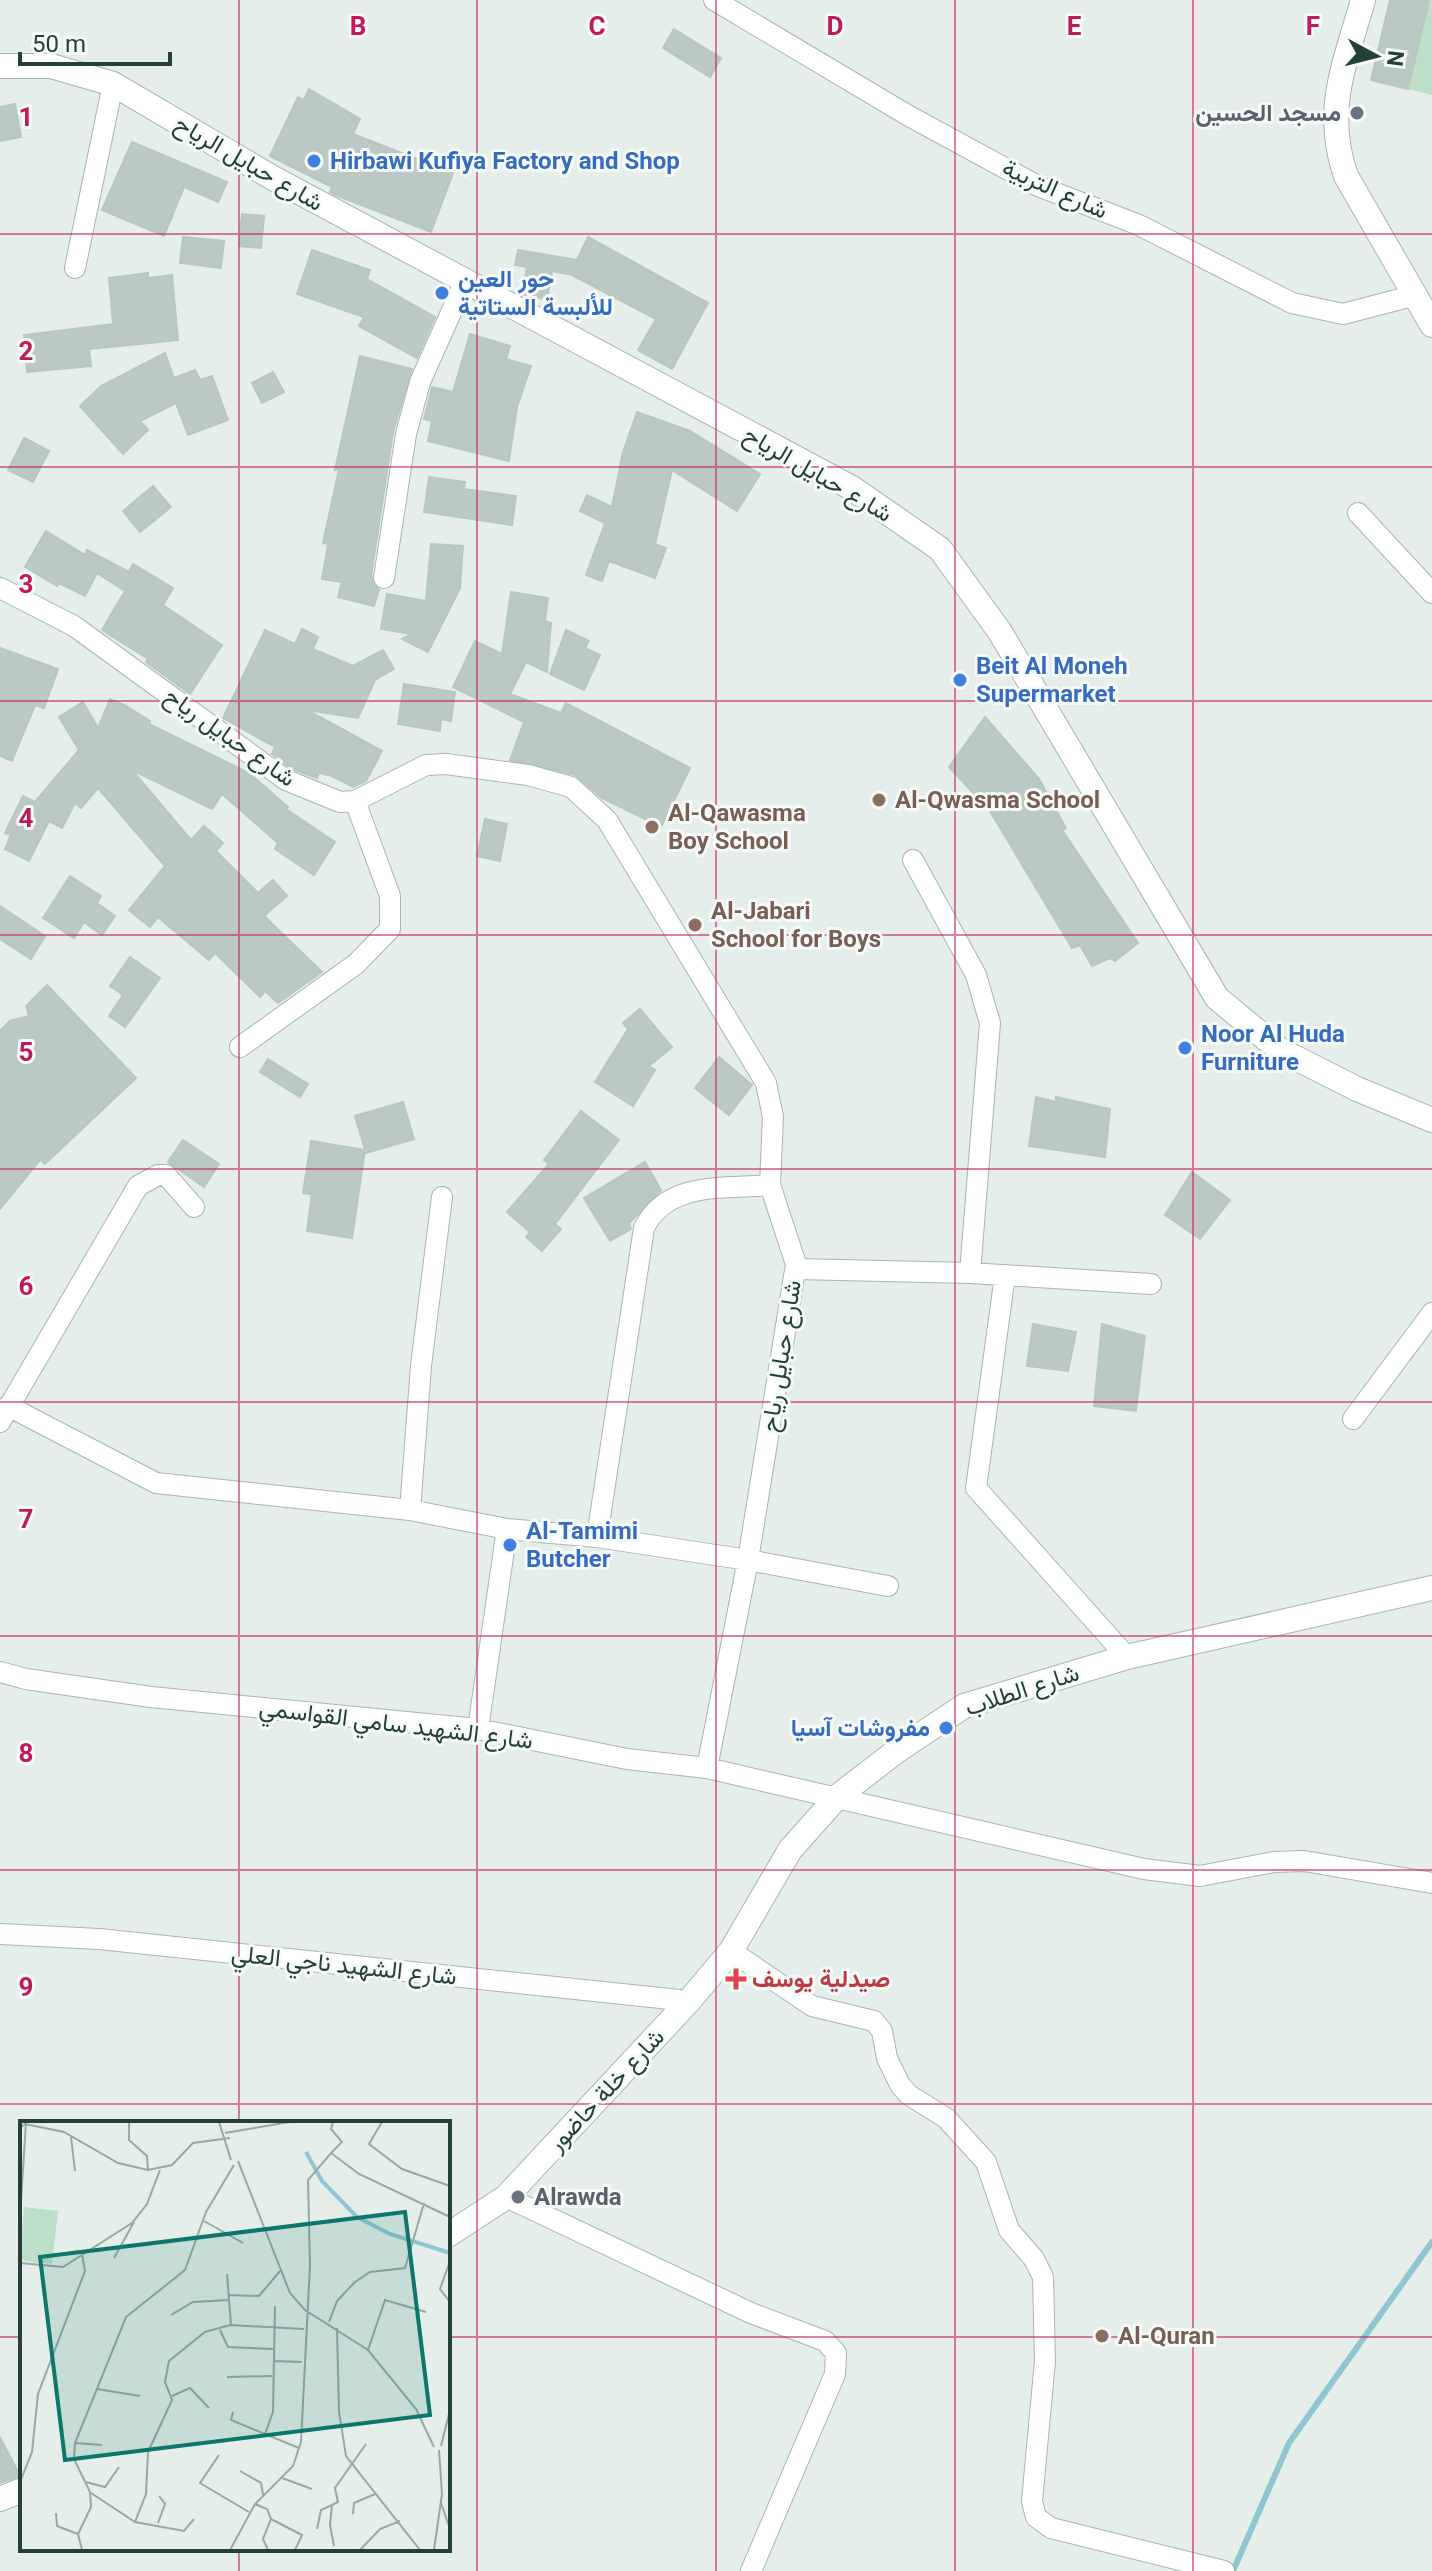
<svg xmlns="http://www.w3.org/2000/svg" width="1432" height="2571" font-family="Roboto,Vazirmatn,sans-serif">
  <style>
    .green { fill: #bedfc7 }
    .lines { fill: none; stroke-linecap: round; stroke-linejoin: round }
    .stream { stroke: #8ec7d2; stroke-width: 6 }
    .building { fill: #bac9c3; stroke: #b7c8c1; stroke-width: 2 }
    .minor-casing { stroke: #a7b6b1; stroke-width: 22 }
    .tertiary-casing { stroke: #a7b6b1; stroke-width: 26 }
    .minor { stroke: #fff; stroke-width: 20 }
    .tertiary { stroke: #fff; stroke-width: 24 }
    .grid { fill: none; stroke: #c2185b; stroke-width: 2; stroke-opacity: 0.55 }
    .worship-dot { fill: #6b7280; stroke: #f6faf8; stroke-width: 3 }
    .shop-dot { fill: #3f7fe0; stroke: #f6faf8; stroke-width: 3 }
    .education-dot { fill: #8d6e63; stroke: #f6faf8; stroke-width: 3 }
    .health-dot { fill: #e0444e; stroke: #f6faf8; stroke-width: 3 }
    .labels { text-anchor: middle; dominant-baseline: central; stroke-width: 6; stroke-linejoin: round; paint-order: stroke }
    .worship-label { font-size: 24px; font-weight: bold; fill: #5b616d; stroke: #f6faf8; text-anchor: end }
    .shop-label { font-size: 24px; font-weight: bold; fill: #366cbe; stroke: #f6faf8; text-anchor: start }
    .street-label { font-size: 24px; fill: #244039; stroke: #f6faf8 }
    .education-label { font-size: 24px; font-weight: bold; fill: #785e54; stroke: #f6faf8; text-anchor: start }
    .health-label { font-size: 24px; font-weight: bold; fill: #be3a42; stroke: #f6faf8; text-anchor: start }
    .inset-river { fill: none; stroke: #8ec7d2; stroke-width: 4 }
    .inset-road { fill: none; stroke: #98a8a3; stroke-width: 2 }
    .view { fill: #0f766e; fill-opacity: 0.15; stroke: #0f766e; stroke-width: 4 }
    .inset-edge { fill: none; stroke: #244039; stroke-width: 4 }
    .grid-label { font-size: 26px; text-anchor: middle; font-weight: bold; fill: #c2185b; stroke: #f6faf8; stroke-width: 6; stroke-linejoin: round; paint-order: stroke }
  </style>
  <rect width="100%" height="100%" fill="#e5eeea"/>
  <!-- green -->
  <path class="green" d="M1390,0H1432V95L1371,80Z"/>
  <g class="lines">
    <!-- stream -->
    <path class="stream" d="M1233,2571L1289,2443L1432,2242"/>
  </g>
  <!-- building -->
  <path class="building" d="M1390,0H1429L1408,89L1371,80Z
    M674,29L721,58L710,77L663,48Z
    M309,89L360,119L353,134L453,173L431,232L338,196L330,192L332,187L270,156L298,97L304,100Z
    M15,104L21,137L0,141V107Z
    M132,142L227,182L218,202L184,187L164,236L102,210Z
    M242,214L264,216L261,248L239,246Z
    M183,237L224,241L221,268L180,263Z
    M588,237L708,303L672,369L638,350L656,319L572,275L552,271L547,300L522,294L527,267L515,265L518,250L577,260Z
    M312,250L370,270L367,279L435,317L417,358L359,326L364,317L297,294Z
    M148,273V278L172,275L178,340L89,349L91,366L27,372L24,335L113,324L109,278Z
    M470,334L510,346L506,359L531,366L517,407L509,461L428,441L432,421L424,419L432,387L453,392Z
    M165,353L174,378L195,370L200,380L212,376L228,420L188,435L176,403L140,421L148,430L123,454L80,406L101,386Z
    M360,356L412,369L393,432L371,576L379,590L374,606L338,597L342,582L322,579L328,544L323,543L339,469L335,470Z
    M273,372L284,392L262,403L252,383Z
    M637,412L690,431L760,474L737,511L672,470L655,544L666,548L655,578L609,561L602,581L586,575L605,523L580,511L587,495L612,507L623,452Z
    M24,438L49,451L33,482L8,470Z
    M429,477L465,482L464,489L516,496L512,525L424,512Z
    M153,486L171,507L140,532L123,511Z
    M46,531L85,555L87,550L129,572L133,564L173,588L163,605L222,645L190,694L146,662L148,659L102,630L125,591L97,573L85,596L59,583L57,586L25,567Z
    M431,544L463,546L460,588L428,652L402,639L411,634L381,629L387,594L426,601Z
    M511,592L548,598L545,621L551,623L547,672L526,662L510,694L561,713L566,703L690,768L661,827L602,798L575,775L510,760L524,722L453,687L475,641L502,654Z
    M302,629L318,637L313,649L353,666L383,650L394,669L375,680L358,718L307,710L382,751L366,781L353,787L332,776L319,773L317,778L292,769L272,754L275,747L223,718L265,630L295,644Z
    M566,630L589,641L585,648L600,655L584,690L550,674Z
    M0,648L58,669L44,708L35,705L12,761L0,756Z
    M404,684L455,692L451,721L441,719L440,731L398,724Z
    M110,699L126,706L150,721L149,724L249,773L288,807L286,809L335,842L314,875L275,849L278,843L222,794L212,809L132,770L191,840L204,826L223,843L216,851L258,893L273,880L287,896L264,916L322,972L278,1003L265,991L260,997L215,953L209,960L158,917L150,927L129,910L165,866L98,788L81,808L75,803L62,828L49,821L29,861L5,849L11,835L5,833L23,796L35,802L79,750L59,717L83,702L98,728Z
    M985,717L1039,779L1066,828L1062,830L1138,943L1115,961L1110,958L1092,966L1080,945L1072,948L990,811L949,767Z
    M485,819L507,824L500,861L477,856Z
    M70,876L101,896L97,903L115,916L102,935L84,922L74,938L43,918Z
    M0,906L45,936L31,959L0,939Z
    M130,957L160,978L125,1027L109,1016L123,995L110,986Z
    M47,985L136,1078L45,1164L40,1160L0,1209V1031L10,1021L29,1016L26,1006Z
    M640,1009L672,1047L649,1066L655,1070L633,1106L595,1082L628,1029L623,1023Z
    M719,1057L752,1085L729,1115L695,1088Z
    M268,1059L308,1084L300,1097L260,1072Z
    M1036,1097L1056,1102V1097L1110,1109L1105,1157L1029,1146Z
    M403,1102L414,1139L366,1153L355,1116Z
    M581,1111L619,1140L555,1224L561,1229L542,1251L526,1237L530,1232L507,1212L549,1164L544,1160Z
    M183,1140L219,1164L204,1187L168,1162Z
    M311,1141L365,1150L352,1238L307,1231L312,1194L303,1193Z
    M645,1162L661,1190L629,1223L631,1229L610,1241L584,1198Z
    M1192,1172L1230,1200L1200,1239L1165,1215Z
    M1033,1324L1076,1332L1068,1371L1027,1366Z
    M1102,1324L1145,1336L1136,1411L1094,1406Z
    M0,2437L20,2476L0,2483Z"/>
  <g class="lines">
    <defs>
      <path id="minor" d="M714,0L909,116L1038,186L1139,225L1292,303L1343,314L1416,295
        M75,268L113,84
        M1358,513L1432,593
        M384,578L406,434L420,382L465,281
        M0,588L74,626L286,780L340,802L355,801L426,765L446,764L528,775L571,787L607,820L766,1083L773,1117L770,1185L796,1264L748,1560L707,1768
        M913,860L976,975L990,1023L970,1273
        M240,1047L356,964L390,929V896L355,801
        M796,1269L970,1273L1151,1284
        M1005,1275L976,1488L1127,1657
        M8,1406L156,1483L410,1510L507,1529L597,1537L748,1560L888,1586
        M1353,1419L1432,1313
        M0,1422L138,1186L158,1175H166L194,1207
        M410,1510L421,1366L442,1197
        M597,1537L644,1228C667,1181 724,1189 770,1185
        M0,1672L26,1679L151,1697L478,1729L627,1759L707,1768L1144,1869L1200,1876L1274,1862L1304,1861L1432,1883
        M478,1729L507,1529
        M0,1934L99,1939L689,2001
        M731,1951L812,2006L874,2021L882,2031L887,2058L900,2085L909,2095L946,2118L986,2162L1009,2230L1034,2259L1043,2277L1045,2361L1032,2501L1036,2517L1051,2528L1224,2571
        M506,2197L751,2313L825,2341L836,2353L835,2374L751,2571"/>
      <path id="tertiary" d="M1363,0C1345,64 1323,110 1346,176L1432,325
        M0,66H51L113,84L273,178L852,488L940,549L1000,632L1217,998L1280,1050L1357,1089L1432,1120
        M448,2235L506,2197L689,2001L731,1951L790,1850L838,1796L898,1750L964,1706L1127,1657L1432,1588
        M0,2499L22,2490"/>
    </defs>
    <!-- minor casing -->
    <use href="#minor" class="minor-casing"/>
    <!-- tertiary casing -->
    <use href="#tertiary" class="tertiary-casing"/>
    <!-- minor -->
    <use href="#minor" class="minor"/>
    <!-- tertiary -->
    <use href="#tertiary" class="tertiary"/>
  </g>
  <!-- grid -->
  <path class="grid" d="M239,0V2123M477,0V2571M716,0V2571M955,0V2571M1193,0V2571M0,234H1432M0,467H1432M0,701H1432M0,935H1432M0,1169H1432M0,1402H1432M0,1636H1432M0,1870H1432M0,2104H1432M0,2337H22M448,2337H1432M239,2549V2571"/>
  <!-- markers -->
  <g class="worship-dot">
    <circle cx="1357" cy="113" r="8"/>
    <circle cx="518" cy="2197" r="8"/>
  </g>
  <g class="shop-dot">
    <circle cx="314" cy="161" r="8"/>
    <circle cx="442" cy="293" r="8"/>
    <circle cx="960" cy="680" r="8"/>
    <circle cx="1185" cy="1048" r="8"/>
    <circle cx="510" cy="1545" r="8"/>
    <circle cx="946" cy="1728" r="8"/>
  </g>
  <g class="education-dot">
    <circle cx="879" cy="800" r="8"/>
    <circle cx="652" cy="827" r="8"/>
    <circle cx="695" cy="925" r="8"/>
    <circle cx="1102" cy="2336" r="8"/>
  </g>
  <path class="health-dot" d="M732 1967h8v8h8v8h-8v8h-8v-8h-8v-8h8z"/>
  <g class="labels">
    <!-- worship labels -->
    <g class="worship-label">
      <text x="1341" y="113">مسجد الحسين</text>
      <text x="534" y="2197" text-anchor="start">Alrawda</text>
    </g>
    <!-- shop labels -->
    <g class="shop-label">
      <text x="330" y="161">Hirbawi Kufiya Factory and Shop</text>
      <text x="458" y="279">حور العين<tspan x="458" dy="28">للألبسة الستاتية</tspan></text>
      <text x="976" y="666">Beit Al Moneh<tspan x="976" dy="28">Supermarket</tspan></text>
      <text x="1201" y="1034">Noor Al Huda<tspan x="1201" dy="28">Furniture</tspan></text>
      <text x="526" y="1531">Al-Tamimi<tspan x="526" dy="28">Butcher</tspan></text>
      <text x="930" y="1728" text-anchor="end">مفروشات آسيا</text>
    </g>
    <!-- street labels -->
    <g class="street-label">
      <text transform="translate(249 163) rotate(30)">شارع حبايل الرياح</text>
      <text transform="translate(1055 189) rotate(24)">شارع التربية</text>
      <text transform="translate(818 474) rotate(30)">شارع حبايل الرياح</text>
      <text transform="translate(230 737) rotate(35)">شارع حبايل رياح</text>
      <text transform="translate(781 1356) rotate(-81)">شارع حبايل رياح</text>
      <text transform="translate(1022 1690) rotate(-18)">شارع الطلاب</text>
      <text transform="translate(396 1724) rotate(7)">شارع الشهيد سامي القواسمي</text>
      <text transform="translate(344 1965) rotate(6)">شارع الشهيد ناجي العلي</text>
      <text transform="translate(606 2090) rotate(-47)">شارع خلة حاضور</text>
    </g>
    <!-- education labels -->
    <g class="education-label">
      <text x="895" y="800">Al-Qwasma School</text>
      <text x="668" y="813">Al-Qawasma<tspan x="668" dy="28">Boy School</tspan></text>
      <text x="711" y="911">Al-Jabari<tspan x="711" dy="28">School for Boys</tspan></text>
      <text x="1118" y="2336">Al-Quran</text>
    </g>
    <!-- health labels -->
    <g class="health-label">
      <text x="752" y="1979">صيدلية يوسف</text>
    </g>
  </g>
  <!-- overview -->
  <g transform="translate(20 2121)">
    <rect width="430" height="430" fill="#e5eeea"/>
    <path d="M4,86L38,90L32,143L4,140L0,134Z" fill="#bedfc7"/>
    <path class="inset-river" d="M286,31L302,60L337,96L370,113L430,132"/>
    <path class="inset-road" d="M109,1V19L127,35L128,49M199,1L211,39M362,1L349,23L382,48L430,65M0,7L5,3L44,11L98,42L128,49L152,44L173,22L210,17M205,12L270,1M51,16L55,50M311,32L322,21L311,8L313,1M218,40L270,172L285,189L348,229L396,288L414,326M0,96L6,1M184,100L223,122M94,137L114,101M430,140L420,168L430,181M0,142L43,146L112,102L127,83L140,49M207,153L211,204M208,174L239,175L260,150M151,194L173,181L209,179M309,201L317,180L335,161L350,151L385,147L404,82M317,207L319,291L326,335L400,429M200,209L208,226L253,228M348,229L365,179L406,191M253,240L282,241M207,256L252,255M77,268L120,275M152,275L170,267L189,287M213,291L211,299L279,327M245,313L253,291L255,185M55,322L82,324M421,325L430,289M199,334L180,362L229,391M220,350L241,362L243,374M262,357L292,368M0,361L12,331L18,273L65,150L62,133M66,361L85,366L99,346M71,372L115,401L164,410L174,398M421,382L430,408M235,383L247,388L251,398L243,418L248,429M36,392L37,405L58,413M333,393L334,382L355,373M251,398L282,414L275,429M115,401L126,373L128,331L152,279L145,261L149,240L185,211L210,204L284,208M138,402L145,383L139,375M297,408L301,389L312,384M314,425L310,404L312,384L318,381L315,367L346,323M62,429L58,413L71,386L70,371L54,338L55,322L106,196L165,149L186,91L214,44M210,429L235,383L273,345L281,321L290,144L288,59L311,32L339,53L430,96M340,429L360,408L380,400M414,429L422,373L419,329"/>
    <path class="view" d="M385,91L410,294L45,339L20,136Z"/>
    <rect width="430" height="430" class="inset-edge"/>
  </g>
  <g class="grid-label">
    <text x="358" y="35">B</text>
    <text x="597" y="35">C</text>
    <text x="835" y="35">D</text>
    <text x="1074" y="35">E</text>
    <text x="1313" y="35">F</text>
    <text x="26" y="126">1</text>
    <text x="26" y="360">2</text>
    <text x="26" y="593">3</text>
    <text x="26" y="827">4</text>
    <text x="26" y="1061">5</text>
    <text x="26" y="1295">6</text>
    <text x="26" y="1528">7</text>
    <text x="26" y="1762">8</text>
    <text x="26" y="1996">9</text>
  </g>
  <!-- north arrow -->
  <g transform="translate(1376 56) rotate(97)" stroke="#f6faf8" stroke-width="6" paint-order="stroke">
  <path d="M0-6L14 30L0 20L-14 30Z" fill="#244039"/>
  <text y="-12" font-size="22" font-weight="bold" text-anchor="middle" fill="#244039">N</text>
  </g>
  <!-- scale -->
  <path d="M20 52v12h150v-12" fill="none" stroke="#244039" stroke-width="4"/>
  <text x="32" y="52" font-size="24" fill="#244039" stroke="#f6faf8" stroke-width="6" paint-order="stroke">50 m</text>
</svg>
